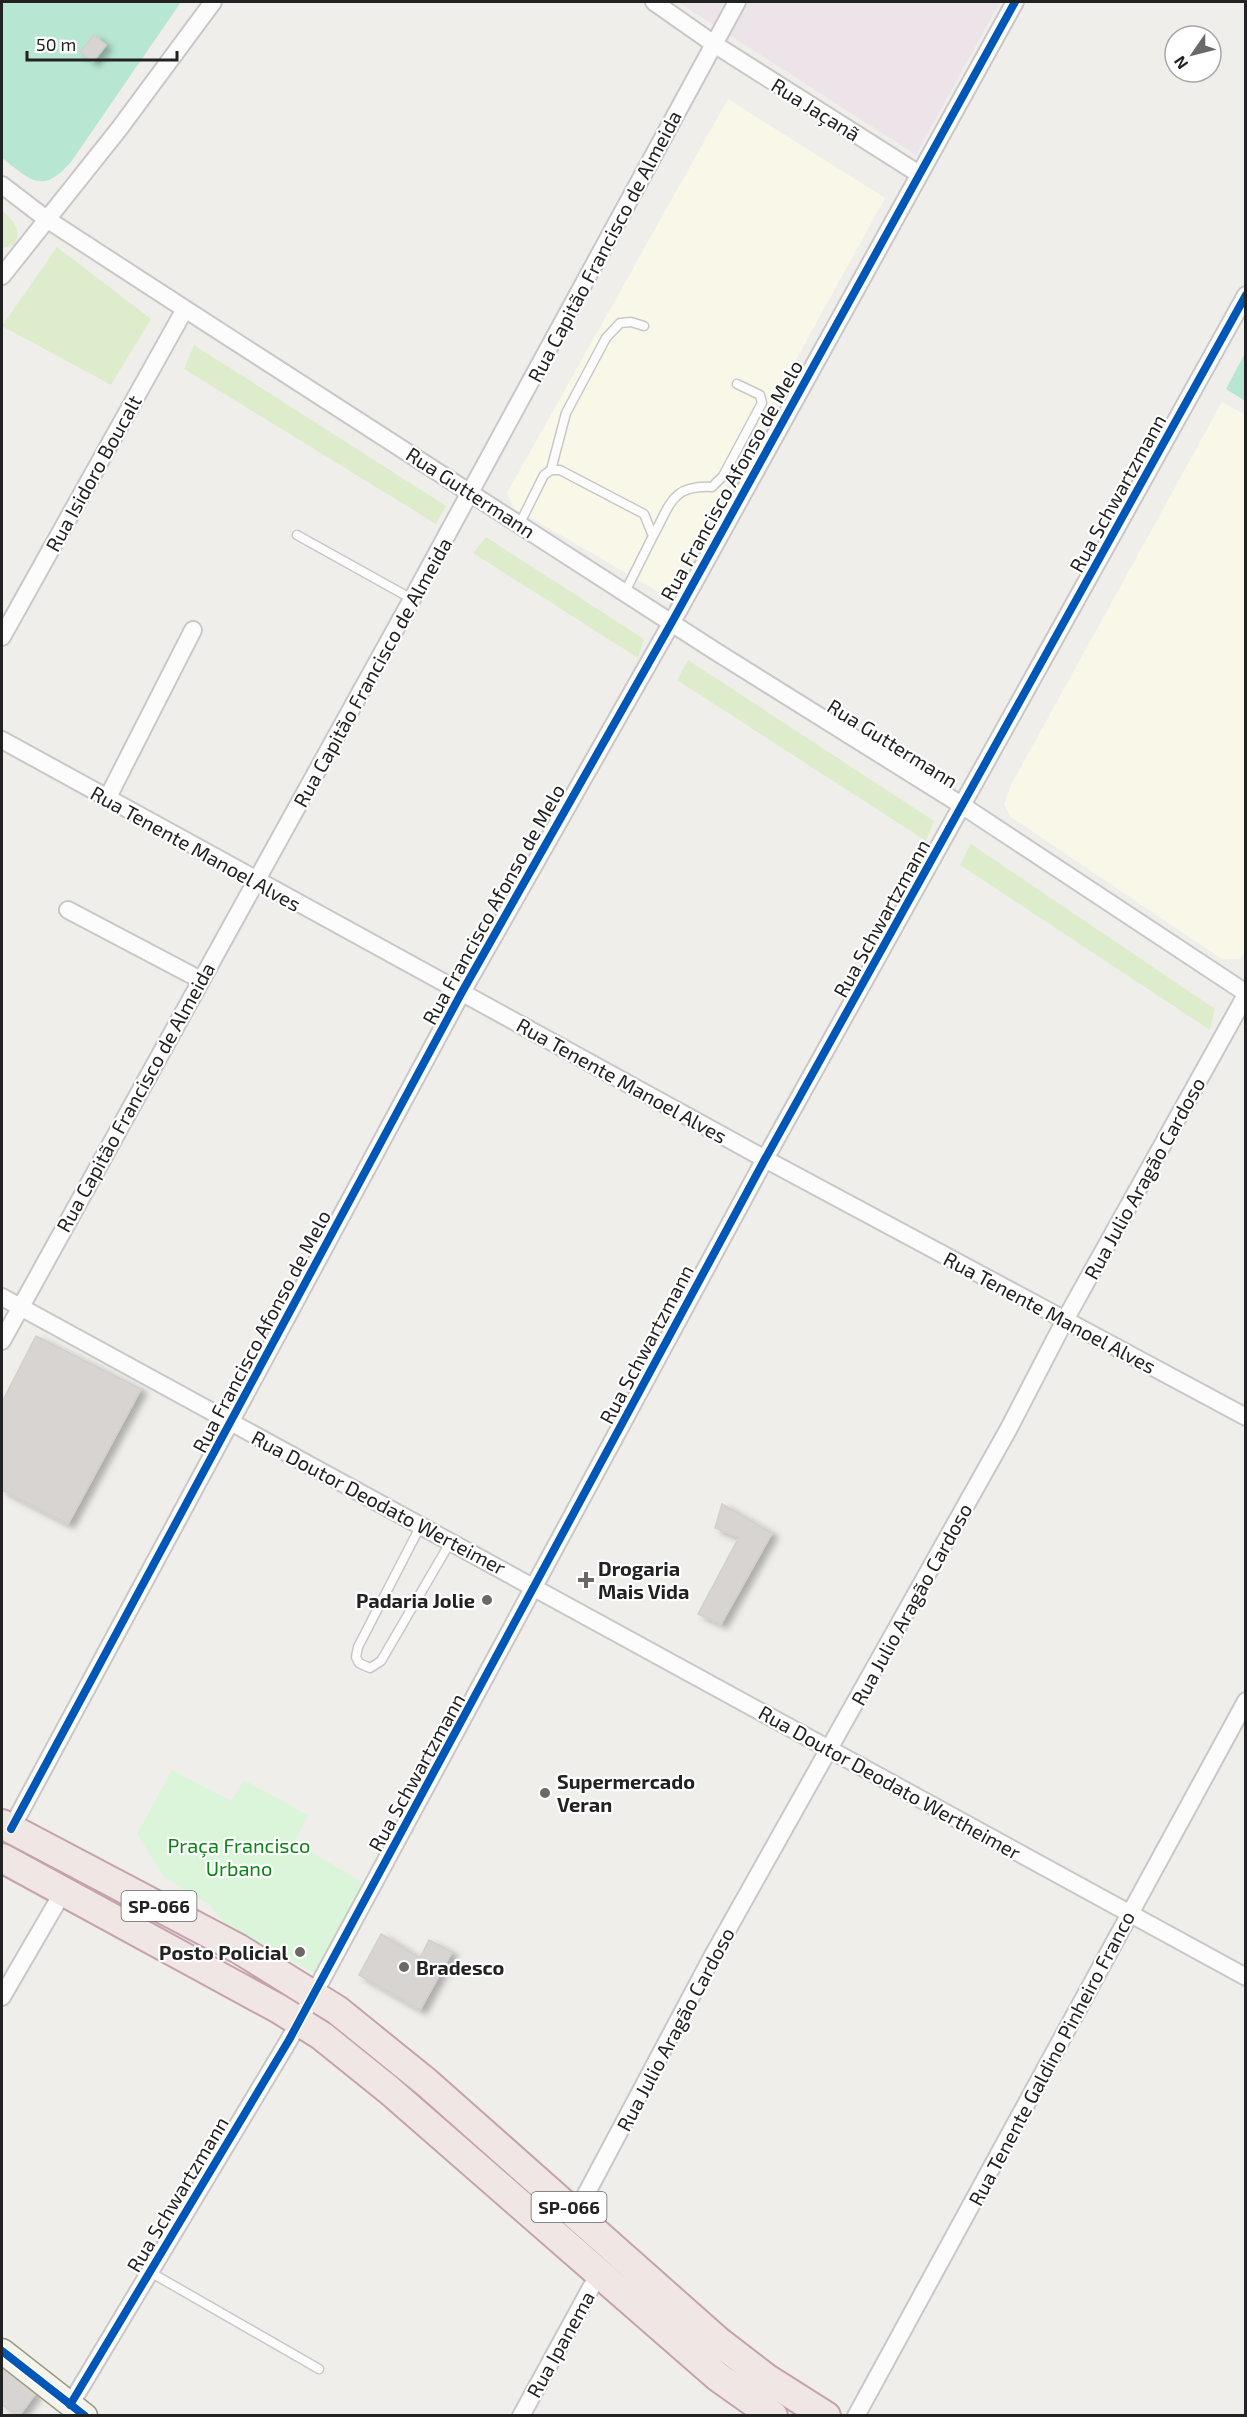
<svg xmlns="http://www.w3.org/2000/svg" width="1247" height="2417" font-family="'Exo 2',sans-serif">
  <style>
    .industrial { fill: #ede4e9 }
    .education { fill: #f8f7e8 }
    .grass { fill: #ddeccb }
    .park { fill: #daf5da }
    .pitch { fill: #b7e6d2 }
    .building { fill: #d7d4d2; stroke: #d3d0cc; stroke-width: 1.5; filter: url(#shadow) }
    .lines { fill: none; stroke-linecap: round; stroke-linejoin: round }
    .service-casing { stroke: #c9c8c7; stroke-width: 11 }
    .minor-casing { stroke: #c9c8c7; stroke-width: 20 }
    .secondary-casing { stroke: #999a82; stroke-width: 27 }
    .trunk-casing { stroke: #c5a2ac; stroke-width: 32 }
    .service { stroke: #fdfcfc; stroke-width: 8 }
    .minor { stroke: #fdfcfc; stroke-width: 16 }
    .secondary { stroke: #f4f4ed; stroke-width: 24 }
    .trunk { stroke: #f0e6e4; stroke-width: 28 }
    .cycleway-casing { stroke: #fff; stroke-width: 11 }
    .cycleway { stroke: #0057b8; stroke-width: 8 }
    .poi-dot { fill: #6a6968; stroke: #fff; stroke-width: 2 }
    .labels { text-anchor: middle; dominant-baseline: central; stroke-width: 4.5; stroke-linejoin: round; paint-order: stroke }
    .shield { fill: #fff; stroke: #646464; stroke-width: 1.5 }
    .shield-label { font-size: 18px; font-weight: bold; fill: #222 }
    .street-label { font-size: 20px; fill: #222; stroke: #fff }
    .poi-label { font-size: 20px; font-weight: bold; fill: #222; stroke: #fff; text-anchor: start }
    .park-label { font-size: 20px; fill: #0c8416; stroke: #fff }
  </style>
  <defs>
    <filter id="shadow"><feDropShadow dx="6" dy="4" stdDeviation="3" flood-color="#0004"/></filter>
  </defs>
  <rect width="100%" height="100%" fill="#f0eeeb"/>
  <!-- industrial -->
  <path class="industrial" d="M678,2H1000L916,155Z"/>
  <!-- education -->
  <path class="education" d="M728,99L885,198L666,596L514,508L507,493Z
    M1222,402L1246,415V952L1239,959H1222L1011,817L1004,804L1011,785Z"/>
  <!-- grass -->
  <path class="grass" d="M2,210C13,221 23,229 14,245L3,248Z
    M57,247L151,319L111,385L2,326Z
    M194,345L446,506L436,524L184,369Z
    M486,537L644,639L638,658L473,553Z
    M688,660L934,821L926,841L677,680Z
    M971,844L1215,1009L1210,1030L960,865Z"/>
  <!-- park -->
  <path class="park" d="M172,1770L231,1801L244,1780L308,1815L295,1842L367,1885L321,1976L230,1931L210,1905L164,1877L137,1834Z"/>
  <!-- pitch -->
  <path class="pitch" d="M2,2H181L71,162C42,195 31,180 2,158Z
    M1245,353V401L1226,389Z"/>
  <!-- building -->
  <path class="building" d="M94,35L106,45L93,62L80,52Z
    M36,1336L141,1389L68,1524L2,1490V1402Z
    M722,1504L772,1533L721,1624L698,1614L739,1537L715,1528Z
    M381,1934L420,1958L429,1940L452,1952L420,2010L359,1975Z
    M2,2368L36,2393L19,2416L2,2405Z"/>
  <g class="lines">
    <defs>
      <path id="service" d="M551,470L566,413L606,338L620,323L631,322L644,326
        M520,523L544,475L551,470H560L644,514L653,536L625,592
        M297,535L412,599
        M653,536C671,504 671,485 712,487L723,476L762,403L760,395L737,384
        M421,1525L358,1647L356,1657L359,1663L370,1668L381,1661L451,1541
        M150,2272L319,2369"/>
      <path id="minor" d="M654,2L714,44L919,174
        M2,185L45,218L185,309L715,651L963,806L1246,993
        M2,276L119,129L213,2
        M2,637L185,309
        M2,740L765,1159L1246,1417
        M107,799L193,630
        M68,910L199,979
        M2,1297L1246,1977
        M2,1341L412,599L737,2
        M11,1829L462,992L672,622L1015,2
        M2,1997L63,1892
        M576,2213L711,1959L1008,1430L1065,1320L1246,995
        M70,2405L289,2040L765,1159L1246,295
        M521,2416L599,2273
        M856,2416L1246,1701"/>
      <path id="secondary" d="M2,2351L85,2416"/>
      <path id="trunk" d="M2,1824L239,1949L337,2010L426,2082L718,2341L766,2378L826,2416
        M2,1858L279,2009L322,2036L389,2090L718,2377L773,2416"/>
    </defs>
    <!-- service casing -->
    <use href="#service" class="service-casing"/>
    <!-- minor casing -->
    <use href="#minor" class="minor-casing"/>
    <!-- secondary casing -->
    <use href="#secondary" class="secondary-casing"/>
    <!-- trunk casing -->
    <use href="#trunk" class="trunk-casing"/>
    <!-- service -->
    <use href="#service" class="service"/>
    <!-- minor -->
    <use href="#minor" class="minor"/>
    <!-- secondary -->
    <use href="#secondary" class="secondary"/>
    <!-- trunk -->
    <use href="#trunk" class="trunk"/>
    <defs>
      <path id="cycleway" d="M11,1829L462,992L672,622L1015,2
        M2,2351L85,2416
        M70,2405L289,2040L765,1159L1246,295"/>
    </defs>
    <!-- cycleway casing -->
    <use href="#cycleway" class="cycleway-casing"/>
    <!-- cycleway -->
    <use href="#cycleway" class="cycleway"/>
  </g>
  <!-- markers -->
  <g class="poi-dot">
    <path d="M583 1571h6v6h6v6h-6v6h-6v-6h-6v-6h6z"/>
    <circle cx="487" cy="1600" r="6"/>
    <circle cx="545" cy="1793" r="6"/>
    <circle cx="300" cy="1952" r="6"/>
    <circle cx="404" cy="1967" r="6"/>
  </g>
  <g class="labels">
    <!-- shield labels -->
    <g class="shield">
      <rect x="121.5" y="1891" width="75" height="30" rx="4.5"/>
      <rect x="531.5" y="2192" width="75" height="30" rx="4.5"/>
    </g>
    <g class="shield-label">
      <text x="159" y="1906">SP-066</text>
      <text x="569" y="2207">SP-066</text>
    </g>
    <!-- street labels -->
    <g class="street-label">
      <text transform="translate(816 109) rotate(32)">Rua Jaçanã</text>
      <text transform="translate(604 246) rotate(-62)">Rua Capitão Francisco de Almeida</text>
      <text transform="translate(93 473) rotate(-61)">Rua Isidoro Boucalt</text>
      <text transform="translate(731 480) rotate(-61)">Rua Francisco Afonso de Melo</text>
      <text transform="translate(471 492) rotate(33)">Rua Guttermann</text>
      <text transform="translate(1117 493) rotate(-61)">Rua Schwartzmann</text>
      <text transform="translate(372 672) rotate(-61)">Rua Capitão Francisco de Almeida</text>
      <text transform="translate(893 743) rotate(32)">Rua Guttermann</text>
      <text transform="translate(196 848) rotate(29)">Rua Tenente Manoel Alves</text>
      <text transform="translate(493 904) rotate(-61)">Rua Francisco Afonso de Melo</text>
      <text transform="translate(881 918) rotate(-61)">Rua Schwartzmann</text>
      <text transform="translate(622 1080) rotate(29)">Rua Tenente Manoel Alves</text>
      <text transform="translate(135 1097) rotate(-61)">Rua Capitão Francisco de Almeida</text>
      <text transform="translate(1144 1178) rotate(-61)">Rua Julio Aragão Cardoso</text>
      <text transform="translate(1050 1312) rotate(28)">Rua Tenente Manoel Alves</text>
      <text transform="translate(261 1331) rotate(-62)">Rua Francisco Afonso de Melo</text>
      <text transform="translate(646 1344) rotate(-62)">Rua Schwartzmann</text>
      <text transform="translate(379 1502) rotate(28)">Rua Doutor Deodato Werteimer</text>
      <text transform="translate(911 1604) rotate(-61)">Rua Julio Aragão Cardoso</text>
      <text transform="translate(416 1772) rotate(-61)">Rua Schwartzmann</text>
      <text transform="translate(890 1782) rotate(29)">Rua Doutor Deodato Wertheimer</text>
      <text transform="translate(675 2029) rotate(-62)">Rua Julio Aragão Cardoso</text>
      <text transform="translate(1051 2058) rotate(-62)">Rua Tenente Galdino Pinheiro Franco</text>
      <text transform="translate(177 2194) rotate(-59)">Rua Schwartzmann</text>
      <text transform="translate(560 2344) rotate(-61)">Rua Ipanema</text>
    </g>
    <!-- poi labels -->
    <g class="poi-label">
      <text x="598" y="1568">Drogaria<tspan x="598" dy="23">Mais Vida</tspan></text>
      <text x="475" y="1600" text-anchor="end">Padaria Jolie</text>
      <text x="557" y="1781">Supermercado<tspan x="557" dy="23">Veran</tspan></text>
      <text x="288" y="1952" text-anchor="end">Posto Policial</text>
      <text x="416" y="1967">Bradesco</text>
    </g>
    <!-- park labels -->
    <g class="park-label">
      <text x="239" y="1845">Praça Francisco<tspan x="239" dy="23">Urbano</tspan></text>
    </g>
  </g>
  <!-- border -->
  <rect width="1247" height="2417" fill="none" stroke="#222222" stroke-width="6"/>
  <!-- north arrow -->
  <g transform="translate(1193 54) rotate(235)"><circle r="28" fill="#ffffff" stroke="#a7a7a7" stroke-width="1.5"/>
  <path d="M0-4.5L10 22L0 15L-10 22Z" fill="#6a6968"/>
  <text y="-9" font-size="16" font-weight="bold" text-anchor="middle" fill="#222222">N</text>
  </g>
  <!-- scale -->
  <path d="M27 51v9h150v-9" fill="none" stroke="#222222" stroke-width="3"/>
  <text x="36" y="51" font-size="18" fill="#222222" stroke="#ffffff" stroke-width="4.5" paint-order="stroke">50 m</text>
</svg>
